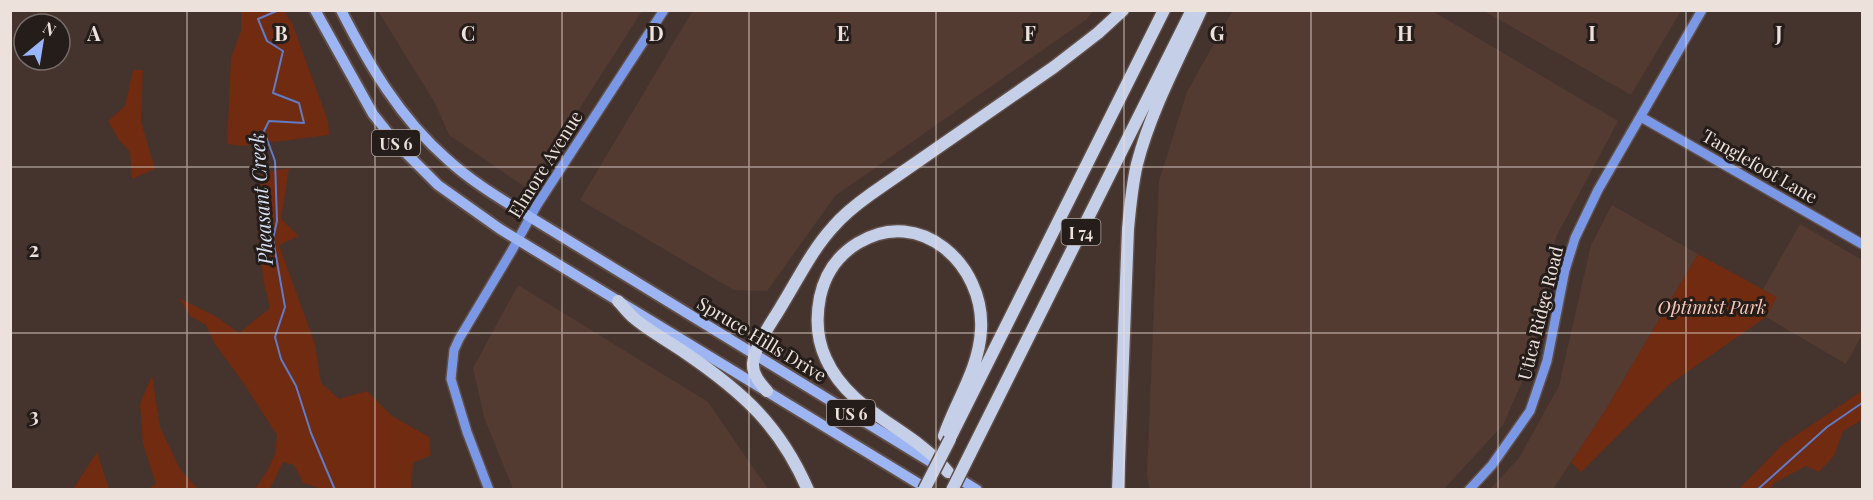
<svg xmlns="http://www.w3.org/2000/svg" width="1873" height="500" font-family="'Playfair Display',serif">
  <style>
    .built { fill: #543b32 }
    .green { fill: #702b10 }
    .lines { fill: none; stroke-linecap: round; stroke-linejoin: round }
    .stream { stroke: #617cc7; stroke-width: 2 }
    .secondary-casing { stroke: #604f49; stroke-width: 12 }
    .primary-casing { stroke: #604f49; stroke-width: 14 }
    .highway-casing { stroke: #604f49; stroke-width: 15 }
    .secondary { stroke: #7b98e7; stroke-width: 9 }
    .primary { stroke: #9db5f2; stroke-width: 10 }
    .highway { stroke: #c5cfe8; stroke-width: 12 }
    .highway-bridge-casing { stroke: #604f49; stroke-width: 15; stroke-linecap: butt }
    .highway-bridge { stroke: #c5cfe8; stroke-width: 12 }
    .grid { fill: none; stroke: #ede1dc; stroke-width: 1.5; stroke-opacity: 0.55 }
    .labels { text-anchor: middle; dominant-baseline: central; stroke-width: 6; stroke-linejoin: round; paint-order: stroke }
    .shield { fill: #251d1a; stroke: #b1a6a2; stroke-width: 1.5 }
    .shield-label { font-size: 16px; font-weight: bold; fill: #ede1dc }
    .street-label { font-size: 18px; fill: #ede1dc; stroke: #251d1a }
    .park-label { font-size: 18px; font-style: italic; fill: #f9c9b8; stroke: #251d1a }
    .water-label { font-size: 20px; font-style: italic; fill: #d8e0f5; stroke: #251d1a }
    .grid-label { font-size: 20px; text-anchor: middle; font-weight: bold; fill: #ede1dc; stroke: #251d1a; stroke-width: 6; stroke-linejoin: round; paint-order: stroke }
  </style>
  <rect width="100%" height="100%" fill="#45332d"/>
  <!-- built -->
  <path class="built" d="M693,10H1093V11L1087,19L835,196L767,291L734,290L580,200Z
    M1233,10L1432,11L1618,121L1556,237L1529,366L1503,425L1444,489H1150L1147,475L1159,181L1187,92Z
    M378,11H642L528,189L449,135L435,103Z
    M1484,11H1681L1631,95Z
    M1612,205L1698,254L1605,411L1553,489L1489,490L1519,458L1559,386L1591,245Z
    M1800,224L1862,260V335L1846,364L1766,317L1776,298L1762,291Z
    M518,285L708,402L768,489H513L484,417L473,368Z"/>
  <!-- green -->
  <path class="green" d="M241,11H284L292,23L328,121L329,135L241,146L227,144L231,58L241,31Z
    M133,70H143L141,121L155,169L132,179L130,152L119,140L108,121L125,106Z
    M289,168L281,219L299,236L279,245L315,344L321,383L339,399L367,391L392,416L429,437L431,455L413,463L411,489H322L303,483L294,465L283,462L270,489H255L266,473L275,454L277,435L244,384L215,344L206,325L190,316L179,298L217,317L239,333L270,308L264,283L257,225L261,173Z
    M1698,254L1777,297L1766,317L1670,384L1581,472L1571,462L1605,411Z
    M152,375L160,427L180,469L198,489H148L156,484L143,444L140,404Z
    M1862,391V420L1843,431L1834,456L1819,472L1806,466L1774,483L1770,489H1739L1783,444Z
    M97,452L109,489H73Z"/>
  <g class="lines">
    <!-- stream -->
    <path class="stream" d="M279,10L258,19L267,41L283,51L273,93L299,103L304,123L269,121L264,131L275,161L277,221L273,239L285,307L275,337L281,359L296,386L311,433L335,490
      M1757,490L1827,427L1862,403"/>
    <defs>
      <path id="secondary" d="M1641,117L1862,244
        M489,490L467,432L451,379L454,350L459,339L511,252L537,205L664,10
        M1469,490L1492,465L1530,411L1547,361L1565,270L1575,238L1598,190L1702,10"/>
      <path id="primary" d="M315,10L373,114L396,143L438,185L500,229L929,490
        M341,10C369,65 400,118 447,159C472,182 501,199 530,217L939,467
        M953,475L977,490"/>
      <path id="highway" d="M618,301C623,306 628,313 634,318C649,331 670,342 687,354C744,393 780,426 808,490
        M767,391C760,383 752,374 753,363C755,344 773,321 782,305C798,279 812,250 833,227C844,214 857,204 871,194L1054,67L1098,33L1123,10
        M944,436C956,401 979,369 981,330C985,265 920,205 858,243C838,255 825,274 820,297C816,317 817,340 826,359C850,413 913,428 948,472
        M951,436L1164,10
        M970,454L1192,10
        M1118,490L1128,229C1130,207 1132,185 1137,164C1151,110 1178,61 1201,10"/>
    </defs>
    <!-- secondary casing -->
    <use href="#secondary" class="secondary-casing"/>
    <!-- primary casing -->
    <use href="#primary" class="primary-casing"/>
    <!-- highway casing -->
    <use href="#highway" class="highway-casing"/>
    <!-- secondary -->
    <use href="#secondary" class="secondary"/>
    <!-- primary -->
    <use href="#primary" class="primary"/>
    <!-- highway -->
    <use href="#highway" class="highway"/>
    <defs>
      <path id="highway-bridge" d="M924,490L950,439
        M952,490L970,454"/>
    </defs>
    <!-- highway-bridge casing -->
    <use href="#highway-bridge" class="highway-bridge-casing"/>
    <!-- highway-bridge -->
    <use href="#highway-bridge" class="highway-bridge"/>
  </g>
  <!-- grid -->
  <path class="grid" d="M187,10V490M375,10V490M562,10V490M749,10V490M936,10V490M1124,10V490M1311,10V490M1498,10V490M1686,10V490M10,167H1862M10,333H1862"/>
  <g class="labels">
    <!-- shield labels -->
    <g class="shield">
      <rect x="372" y="130" width="48" height="26" rx="4.5"/>
      <rect x="1061.5" y="219" width="39" height="26" rx="4.5"/>
      <rect x="827" y="400" width="48" height="26" rx="4.5"/>
    </g>
    <g class="shield-label">
      <text x="396" y="143">US 6</text>
      <text x="1081" y="232">I 74</text>
      <text x="851" y="413">US 6</text>
    </g>
    <!-- street labels -->
    <g class="street-label">
      <text transform="translate(545 164) rotate(-58)">Elmore Avenue</text>
      <text transform="translate(1760 166) rotate(30)">Tanglefoot Lane</text>
      <text transform="translate(1540 313) rotate(-76)">Utica Ridge Road</text>
      <text transform="translate(762 339) rotate(31)">Spruce Hills Drive</text>
    </g>
    <!-- park labels -->
    <g class="park-label">
      <text x="1712" y="307">Optimist Park</text>
    </g>
    <!-- water labels -->
    <g class="water-label">
      <text transform="translate(260 199) rotate(-94)">Pheasant Creek</text>
    </g>
  </g>
  <g class="grid-label">
    <text x="94" y="41">A</text>
    <text x="281" y="41">B</text>
    <text x="468" y="41">C</text>
    <text x="656" y="41">D</text>
    <text x="843" y="41">E</text>
    <text x="1030" y="41">F</text>
    <text x="1217" y="41">G</text>
    <text x="1405" y="41">H</text>
    <text x="1592" y="41">I</text>
    <text x="1779" y="41">J</text>
    <text x="34" y="257">2</text>
    <text x="34" y="423">3</text>
  </g>
  <!-- border -->
  <rect width="1873" height="500" fill="none" stroke="#ede1dc" stroke-width="24"/>
  <!-- north arrow -->
  <g transform="translate(42 42) rotate(30)"><circle r="28" fill="#251d1a" stroke="#756b68" stroke-width="1.5"/>
  <path d="M0-4.5L10 22L0 15L-10 22Z" fill="#99b5fd"/>
  <text y="-9" font-size="16" font-weight="bold" text-anchor="middle" fill="#ede1dc">N</text>
  </g>
</svg>
